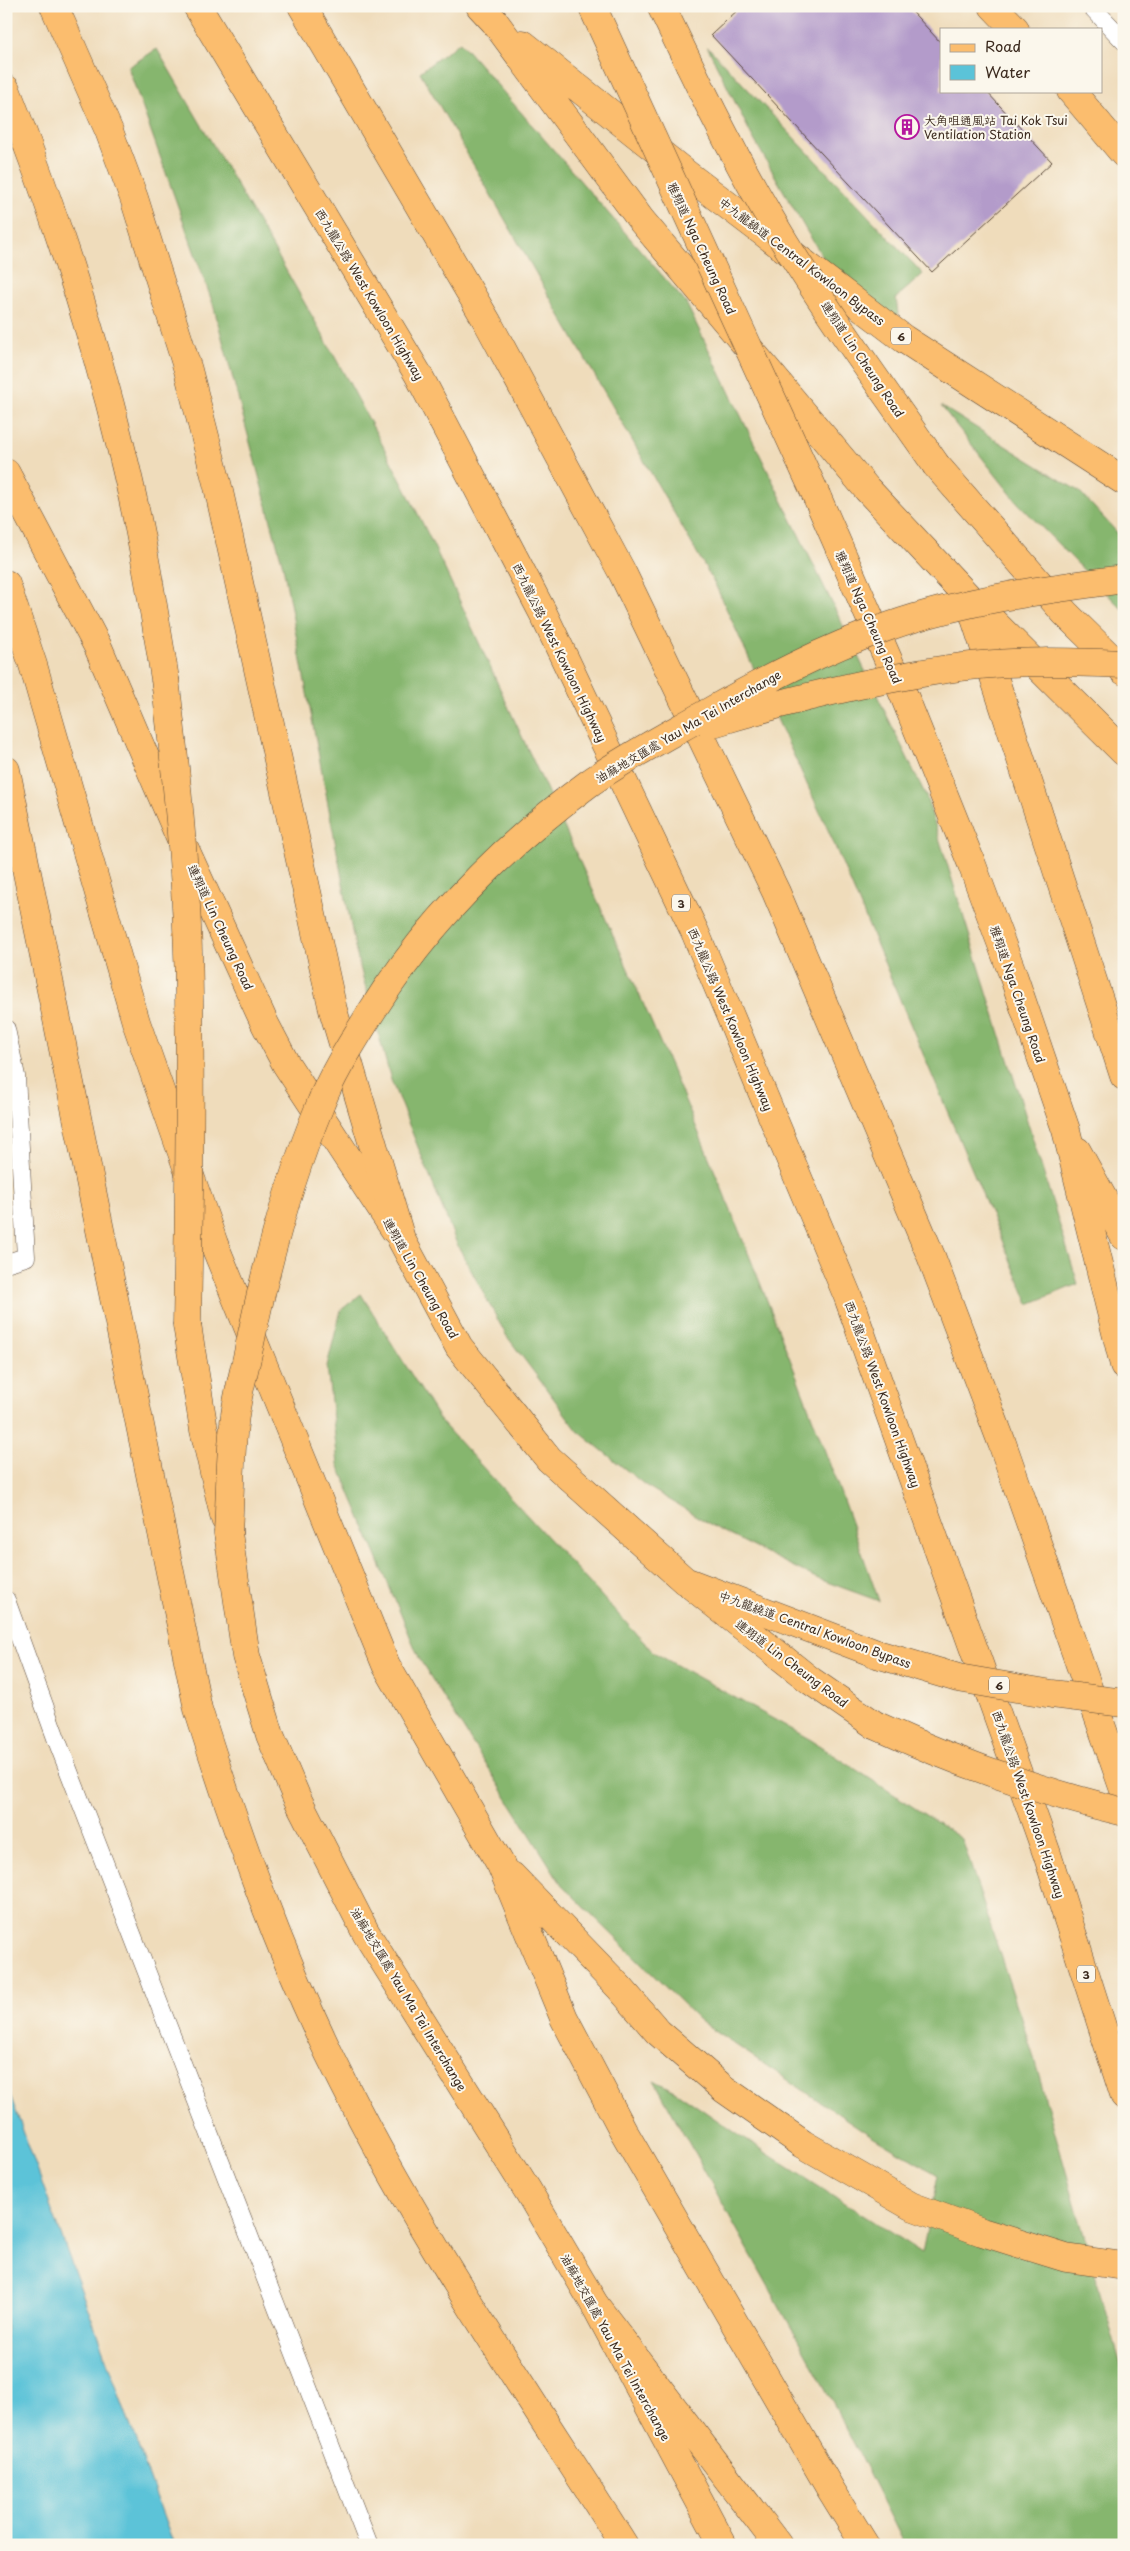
<svg xmlns="http://www.w3.org/2000/svg" width="1130" height="2551" font-family="'Playpen Sans','LXGW WenKai TC',sans-serif">
  <style>
    .forest { fill: #86b66e; stroke: #607046 }
    .water { fill: #5bc3d8; stroke: #4b767b }
    .building { fill: #b39bca }
    .lines { fill: none; stroke-linecap: round; stroke-linejoin: round }
    .lane-casing { stroke: #564536; stroke-width: 19 }
    .primary-casing { stroke: #564536; stroke-width: 29 }
    .highway-casing { stroke: #564536; stroke-width: 29 }
    .lane { stroke: #fff; stroke-width: 18 }
    .primary { stroke: #fbbd6e; stroke-width: 28 }
    .highway { stroke: #fbbd6e; stroke-width: 28 }
    .primary-bridge-casing { stroke: #564536; stroke-width: 29; stroke-linecap: butt }
    .highway-bridge-casing { stroke: #564536; stroke-width: 29; stroke-linecap: butt }
    .primary-bridge { stroke: #fbbd6e; stroke-width: 28 }
    .highway-bridge { stroke: #fbbd6e; stroke-width: 28 }
    .labels { text-anchor: middle; dominant-baseline: central; stroke-width: 4; stroke-linejoin: round; paint-order: stroke }
    .shield { fill: #fbf7ec; stroke: #75685c; stroke-width: 1 }
    .shield-label { font-size: 11px; font-weight: bold; fill: #3b2a1e }
    .poi-label { font-size: 12px; fill: #3b2a1e; stroke: #fbf7ec; text-anchor: start }
    .street-label { font-size: 12px; fill: #3b2a1e; stroke: #fbf7ec }
  </style>
  <rect width="100%" height="100%" fill="#fbf7ec"/>
  <filter id="ink" filterUnits="userSpaceOnUse"><feTurbulence type="fractalNoise" baseFrequency=".02" numOctaves="2"/><feDisplacementMap in="SourceGraphic" scale="10" xChannelSelector="R" yChannelSelector="G"/><feConvolveMatrix kernelMatrix="1 2 1 2 8 2 1 2 1" color-interpolation-filters="sRGB"/></filter>
  <filter id="wash" filterUnits="userSpaceOnUse"><feTurbulence type="fractalNoise" baseFrequency=".0096" numOctaves="4" result="noise"/><feDisplacementMap in="SourceGraphic" scale="20" xChannelSelector="R" yChannelSelector="G"/><feGaussianBlur stdDeviation="1.12" result="paint"/><feColorMatrix in="noise" values="0 0 0 0 0 0 0 0 0 0 0 0 0 0 0 0 0 1.4 0 .05"/><feComposite in="paint" operator="in"/></filter>
  <g filter="url(#wash)">
    <rect width="100%" height="100%" fill="#efdcbb"/>
    <!-- forest -->
    <path class="forest" d="M460,42L686,303L926,796L1078,1284L1029,1304L829,832L715,584L420,72Z
      M707,46L923,274L896,298L898,314L867,328L806,230L752,136Z
      M157,49C244,198 333,346 411,500C451,579 487,661 524,741C656,1022 777,1308 879,1601L816,1578L718,1529L645,1485L578,1431L506,1335L457,1244L391,1080L356,952L283,566L213,304L128,67Z
      M941,406L1080,492L1124,540V611L1018,503Z
      M361,1294L441,1422L653,1652L811,1740L962,1839L1033,2055L1124,2376V2545H905L836,2408L654,2080L678,2093L740,2136L922,2253L938,2175L864,2131L700,2021L562,1885L420,1660L338,1464L327,1366L341,1310Z"/>
    <!-- water -->
    <path class="water" d="M6,2084L174,2545H6Z"/>
    <g id="blocks">
      <!-- building -->
      <path class="building" d="M742,6H907L941,43V91H986L1052,162L932,272L711,35Z"/>
    </g>
  </g>
  <g filter="url(#ink)">
    <use href="#blocks" fill-opacity="0" stroke="#564536" stroke-width="1"/>
    <g class="lines">
      <defs>
        <path id="lane" d="M1091,6L1124,41
          M6,1029L16,1076L26,1257L6,1263
          M6,1600L56,1738L369,2545"/>
        <path id="primary" d="M936,465L1065,613L1124,671
          M6,473L98,647L180,838L265,1024L286,1064L395,1230
          M1077,1151L1124,1236
          M228,1533L246,1656L270,1735L296,1796L366,1933L528,2191L595,2305L723,2545
          M692,1586L811,1681L875,1725"/>
        <path id="highway" d="M54,6L109,131L134,198L188,370L218,487L333,1010L401,1239L459,1347L549,1459L685,1581L877,1654
          M197,6L418,374L543,613L695,932L848,1297L1047,1854L1124,2095
          M302,6L488,323L622,572L776,892L931,1256L1002,1443L1124,1790
          M480,6L494,21L641,220L867,489L968,597L1124,752
          M993,6L1015,29
          M523,44L689,176L904,339L1124,481
          M6,89C53,208 93,331 123,456C141,529 153,604 165,679
          M1071,91L1124,154
          M817,497L905,698L971,862L1012,972L1066,1130L1124,1365
          M6,584L33,665L136,1022L214,1244L386,1665L501,1865L564,2018L624,2132L831,2490L865,2545
          M969,600L1124,1076
          M6,770L198,1709C238,1837 283,1964 344,2084C425,2244 527,2393 624,2545
          M187,1325L204,1430L225,1519
          M512,1876L620,1988L658,2032L724,2089L803,2144L911,2206L982,2232L1066,2258L1124,2266
          M595,2305L778,2545"/>
      </defs>
      <!-- lane casing -->
      <use href="#lane" class="lane-casing"/>
      <!-- primary casing -->
      <use href="#primary" class="primary-casing"/>
      <!-- highway casing -->
      <use href="#highway" class="highway-casing"/>
      <!-- lane -->
      <use href="#lane" class="lane"/>
      <!-- primary -->
      <use href="#primary" class="primary"/>
      <!-- highway -->
      <use href="#highway" class="highway"/>
      <defs>
        <path id="primary-bridge" d="M661,6C695,77 729,148 769,216C819,302 879,383 936,465
          M710,724C792,699 876,679 961,667C1015,660 1070,662 1124,664
          M228,1533C230,1497 230,1460 234,1424C236,1400 243,1376 248,1353C265,1269 288,1182 321,1103C333,1072 353,1042 370,1014C428,922 501,848 588,784C623,759 663,738 700,717C761,682 823,649 890,626C964,600 1046,589 1124,579
          M875,1725C955,1762 1038,1791 1124,1812"/>
        <path id="highway-bridge" d="M592,6L817,497
          M165,679C178,784 188,890 189,996C191,1105 189,1215 187,1325
          M877,1654L958,1678L1052,1694L1124,1703"/>
      </defs>
      <!-- primary-bridge casing -->
      <use href="#primary-bridge" class="primary-bridge-casing"/>
      <!-- highway-bridge casing -->
      <use href="#highway-bridge" class="highway-bridge-casing"/>
      <!-- primary-bridge -->
      <use href="#primary-bridge" class="primary-bridge"/>
      <!-- highway-bridge -->
      <use href="#highway-bridge" class="highway-bridge"/>
    </g>
  </g>
  <!-- icons -->
  <defs>
    <symbol id="building-ring" viewBox="-11 -11 22 22"><circle r="9.5" fill="#fbf7ec" stroke="#b5179e" stroke-width="1.5"/><path d="M-4-6H4V6H1V3H-1V6H-4ZM-2.5-4.3h1.7v1.8h-1.7ZM.8-4.3h1.7v1.8H.8ZM-2.5-1h1.7V.8h-1.7ZM.8-1h1.7V.8H.8Z" fill="#b5179e"/></symbol>
  </defs>
  <g fill-rule="evenodd">
    <use href="#building-ring" x="893" y="113" width="28" height="28"/>
  </g>
  <g class="labels">
    <!-- shield labels -->
    <g class="shield">
      <rect x="891" y="327.5" width="20" height="17" rx="4"/>
      <rect x="672" y="894.5" width="18" height="17" rx="4"/>
      <rect x="989" y="1676.5" width="20" height="17" rx="4"/>
      <rect x="1077" y="1965.5" width="18" height="17" rx="4"/>
    </g>
    <g class="shield-label">
      <text x="901" y="336">6</text>
      <text x="681" y="903">3</text>
      <text x="999" y="1685">6</text>
      <text x="1086" y="1974">3</text>
    </g>
    <!-- poi labels -->
    <g class="poi-label">
      <text x="924" y="120">大角咀通風站 Tai Kok Tsui<tspan x="924" dy="14">Ventilation Station</tspan></text>
    </g>
    <!-- street labels -->
    <g class="street-label">
      <text transform="translate(702 248) rotate(65)">雅翔道 Nga Cheung Road</text>
      <text transform="translate(802 261) rotate(37)">中九龍繞道 Central Kowloon Bypass</text>
      <text transform="translate(370 294) rotate(59)">西九龍公路 West Kowloon Highway</text>
      <text transform="translate(863 359) rotate(56)">連翔道 Lin Cheung Road</text>
      <text transform="translate(869 617) rotate(66)">雅翔道 Nga Cheung Road</text>
      <text transform="translate(560 652) rotate(64)">西九龍公路 West Kowloon Highway</text>
      <text transform="translate(688 726) rotate(-30)">油麻地交匯處 Yau Ma Tei Interchange</text>
      <text transform="translate(221 927) rotate(65)">連翔道 Lin Cheung Road</text>
      <text transform="translate(1018 994) rotate(71)">雅翔道 Nga Cheung Road</text>
      <text transform="translate(731 1019) rotate(67)">西九龍公路 West Kowloon Highway</text>
      <text transform="translate(421 1278) rotate(60)">連翔道 Lin Cheung Road</text>
      <text transform="translate(883 1394) rotate(70)">西九龍公路 West Kowloon Highway</text>
      <text transform="translate(815 1629) rotate(20)">中九龍繞道 Central Kowloon Bypass</text>
      <text transform="translate(792 1663) rotate(37)">連翔道 Lin Cheung Road</text>
      <text transform="translate(1029 1804) rotate(71)">西九龍公路 West Kowloon Highway</text>
      <text transform="translate(409 1999) rotate(59)">油麻地交匯處 Yau Ma Tei Interchange</text>
      <text transform="translate(616 2347) rotate(61)">油麻地交匯處 Yau Ma Tei Interchange</text>
    </g>
  </g>
  <!-- margin -->
  <rect width="1130" height="2551" fill="none" stroke="#fbf7ec" stroke-width="25"/>
  <!-- legend -->
  <rect x="940" y="28" width="162" height="65" fill="#fbf7ec" stroke="#aea59a"/>
  <rect x="950" y="44" width="25" height="8" fill="#fbbd6e" stroke="#aea59a"/>
  <text x="985" y="52" font-size="15" fill="#3b2a1e">Road</text>
  <rect x="950" y="65" width="25" height="15" fill="#5bc3d8" stroke="#aea59a"/>
  <text x="985" y="78" font-size="15" fill="#3b2a1e">Water</text>
</svg>
